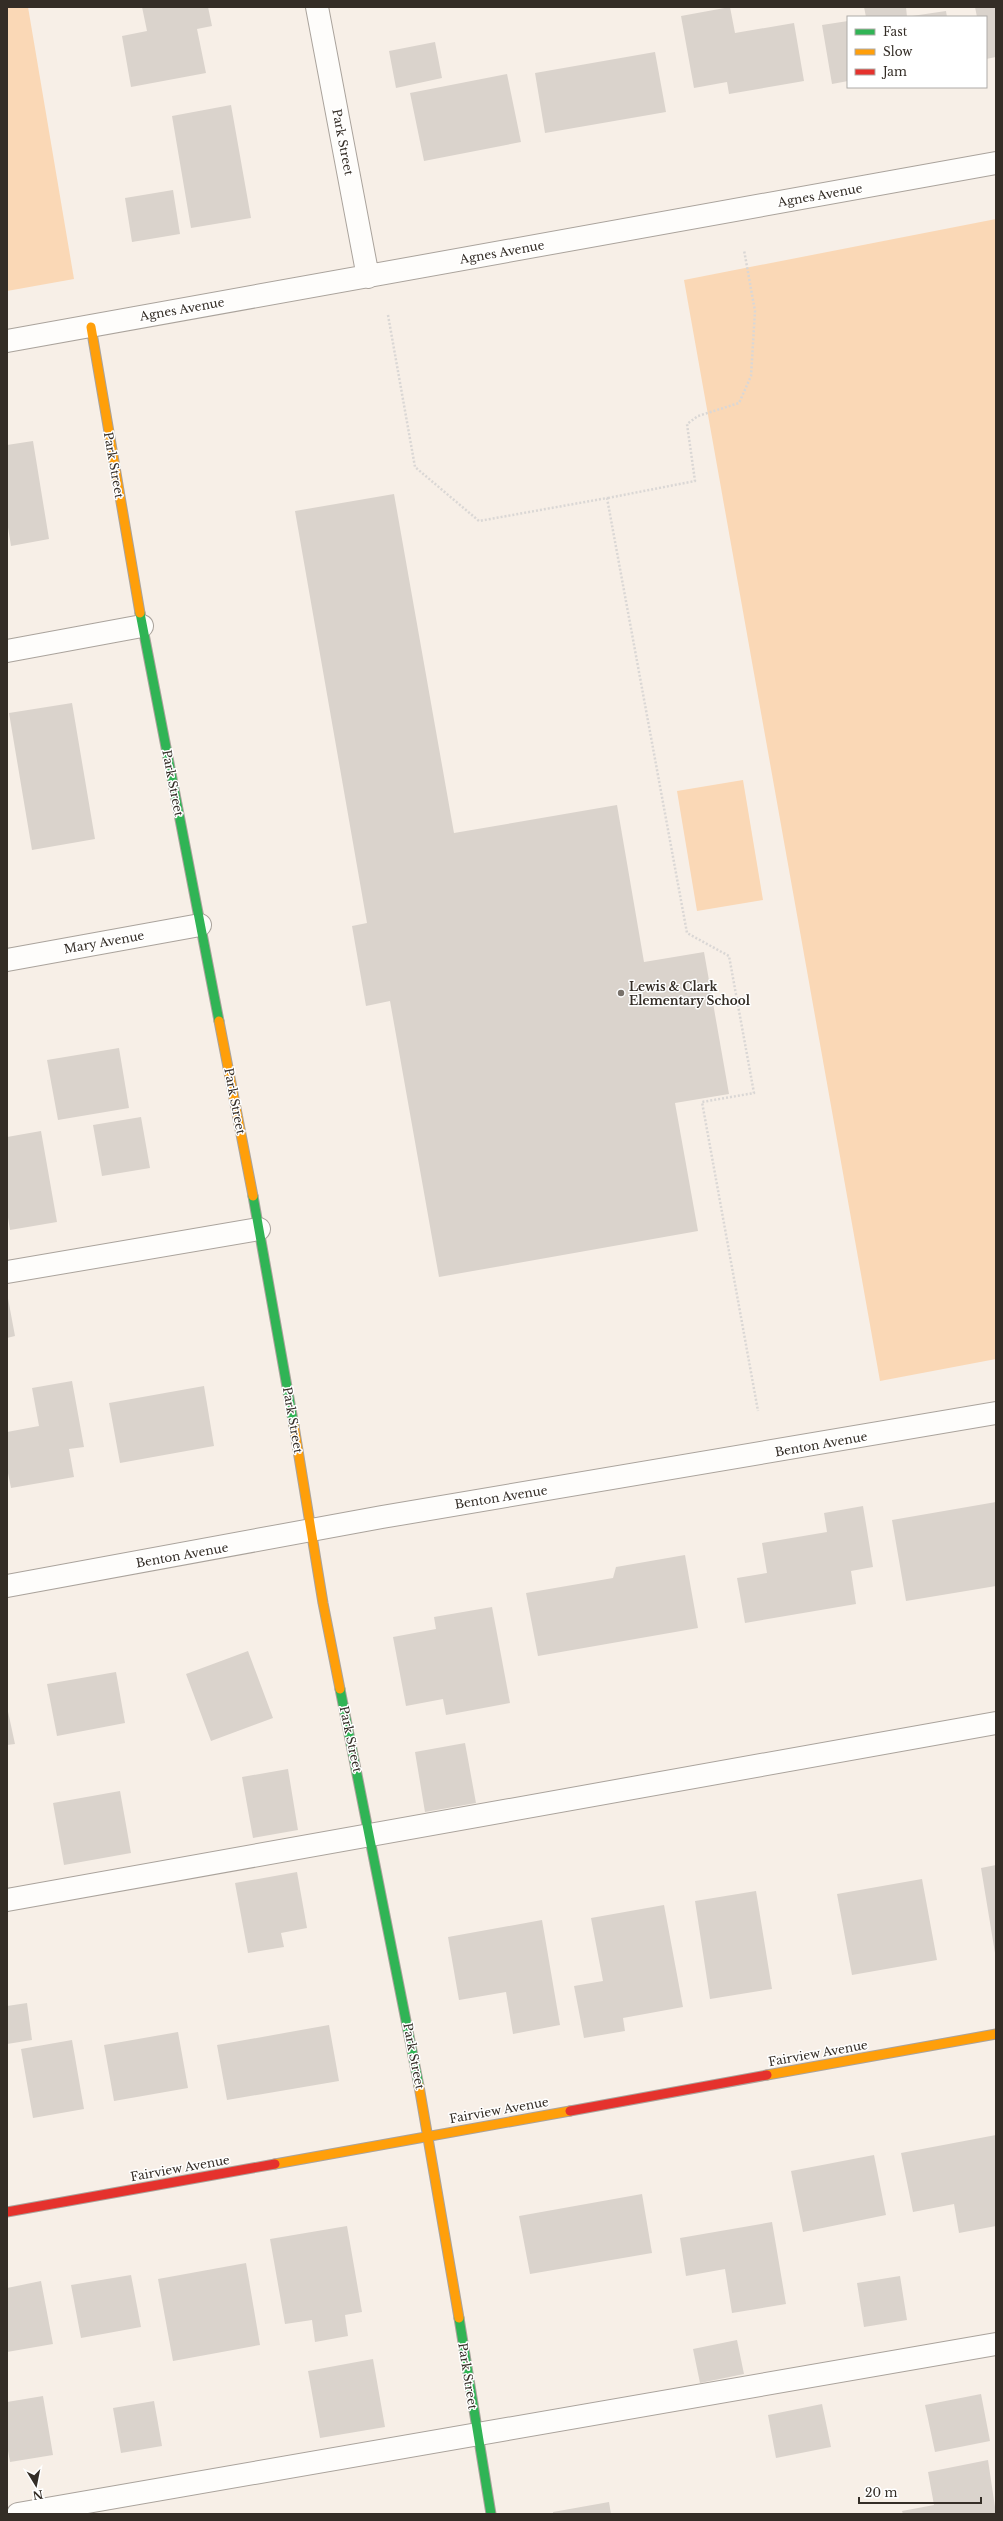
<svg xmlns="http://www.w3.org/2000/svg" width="1003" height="2521" font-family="'Libre Baskerville',serif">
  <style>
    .green { fill: #fad8b6 }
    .building { fill: #dad3cc }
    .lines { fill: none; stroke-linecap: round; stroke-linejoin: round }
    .lane-casing { stroke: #aaa39c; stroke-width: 24 }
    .street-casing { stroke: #aaa39c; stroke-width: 24 }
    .fast-casing { stroke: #aaa39c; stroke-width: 11 }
    .slow-casing { stroke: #aaa39c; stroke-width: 11 }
    .jam-casing { stroke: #aaa39c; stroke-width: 11 }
    .path { stroke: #dad7d5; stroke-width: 2.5; stroke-dasharray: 2 2; stroke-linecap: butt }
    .lane { stroke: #fefdfb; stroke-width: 22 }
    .street { stroke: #fefdfb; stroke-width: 22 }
    .fast { stroke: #30b455; stroke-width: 9 }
    .slow { stroke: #ff9f0a; stroke-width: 9 }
    .jam { stroke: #e5322d; stroke-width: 9 }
    .poi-dot { fill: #78716a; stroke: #fff; stroke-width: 1.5 }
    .labels { text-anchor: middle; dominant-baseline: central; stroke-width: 3; stroke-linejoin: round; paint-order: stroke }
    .street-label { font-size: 12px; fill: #342d26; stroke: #fff }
    .poi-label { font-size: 12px; font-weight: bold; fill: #342d26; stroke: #fff; text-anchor: start }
  </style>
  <rect width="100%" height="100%" fill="#f7efe7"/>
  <!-- green -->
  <path class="green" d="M7,7H28L74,279L7,291Z
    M996,219V1359L880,1381L684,280Z
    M743,780L763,900L697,911L677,791Z"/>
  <!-- building -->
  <path class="building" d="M142,7H208L212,26L197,29L206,73L131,87L122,36L147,31Z
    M730,7L735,33L794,23L804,81L729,94L727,82L694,88L681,16Z
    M864,7H906L907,17H866Z
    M975,7H996V57L986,59V17H977Z
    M946,11L947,17H912V16Z
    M848,21V81L832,84L822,25Z
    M435,42L442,78L396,88L389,51Z
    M655,52L666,112L545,133L535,73Z
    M507,74L521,142L424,161L410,93Z
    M231,105L251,218L191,228L172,116Z
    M173,190L180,234L132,242L125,198Z
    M33,441L49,539L11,546L7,521V445Z
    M394,494L454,833L617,805L644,962L704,952L729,1094L675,1103L698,1231L439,1277L390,1001L366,1006L352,926L367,923L295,511Z
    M72,703L95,839L32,850L9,713Z
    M119,1048L129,1108L58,1120L47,1060Z
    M141,1117L150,1168L102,1176L93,1125Z
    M41,1131L57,1222L10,1230L7,1211V1137Z
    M7,1293L15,1336L7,1338Z
    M72,1381L84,1447L69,1449L74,1477L11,1488L7,1468V1432L39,1426L32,1388Z
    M204,1386L214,1446L120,1463L109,1403Z
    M996,1502V1586L906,1601L892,1520Z
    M863,1506L873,1567L851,1571L856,1604L745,1623L737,1578L767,1573L762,1543L827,1532L824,1513Z
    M685,1555L698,1628L538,1656L526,1593L613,1578L616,1567Z
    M492,1607L510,1703L446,1715L443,1699L406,1706L393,1637L436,1629L434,1617Z
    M248,1651L273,1718L211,1741L186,1674Z
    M116,1672L125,1723L57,1736L47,1684Z
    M7,1707L15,1744L7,1745Z
    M465,1743L476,1803L425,1812L415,1752Z
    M288,1769L298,1830L253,1838L242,1777Z
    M120,1791L131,1853L64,1865L53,1803Z
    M996,1865V1953H995L981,1868Z
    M297,1872L307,1928L281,1933L284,1947L248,1953L235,1883Z
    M922,1879L937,1960L852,1975L837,1894Z
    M756,1891L772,1989L710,1999L695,1901Z
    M664,1905L683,2007L623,2018L625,2031L584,2038L574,1986L603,1981L591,1918Z
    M542,1920L560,2025L513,2034L506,1992L459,2000L448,1937Z
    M27,2003L32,2040L7,2044V2006Z
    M329,2025L339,2081L227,2100L217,2045Z
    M178,2032L188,2088L114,2101L104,2045Z
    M72,2040L84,2109L33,2118L21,2049Z
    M996,2135V2226L959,2233L954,2204L913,2212L901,2153Z
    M874,2155L886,2215L803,2232L791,2171Z
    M642,2194L652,2253L530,2274L519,2216Z
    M772,2222L786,2304L732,2313L725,2269L686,2276L680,2238Z
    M347,2226L362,2312L345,2315L348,2336L315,2342L312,2320L285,2324L270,2239Z
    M246,2263L260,2345L173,2361L158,2279Z
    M131,2275L141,2327L81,2338L71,2285Z
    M900,2276L907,2320L864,2327L857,2283Z
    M41,2281L53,2344L7,2352V2288Z
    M737,2340L744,2374L700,2383L693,2349Z
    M373,2359L385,2427L320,2438L308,2371Z
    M981,2394L990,2441L935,2452L925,2405Z
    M43,2396L53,2455L10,2462L7,2445V2402Z
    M154,2401L162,2446L121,2453L113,2408Z
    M822,2404L831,2447L776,2458L768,2415Z
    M988,2460L996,2514H903L902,2511L934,2505L928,2472Z
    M609,2502L611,2514H553V2512Z"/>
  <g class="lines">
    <defs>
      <path id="lane" d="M7,651L142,626
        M7,1272L259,1229
        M7,1900L996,1723
        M18,2514L996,2344"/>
      <path id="street" d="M317,7L368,277
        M7,341L996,163
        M7,960L200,925
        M7,1586L382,1517L996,1413"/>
      <path id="fast" d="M140,613L219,1021
        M253,1196L294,1426
        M340,1689L419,2086
        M459,2318L491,2514"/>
      <path id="slow" d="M91,327L140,613
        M219,1021L253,1196
        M294,1426L323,1603L340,1689
        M767,2075L996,2034
        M419,2086L459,2318
        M275,2164L570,2111"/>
      <path id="jam" d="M570,2111L767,2075
        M7,2212L275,2164"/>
    </defs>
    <!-- lane casing -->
    <use href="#lane" class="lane-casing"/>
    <!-- street casing -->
    <use href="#street" class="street-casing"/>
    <!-- fast casing -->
    <use href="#fast" class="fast-casing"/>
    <!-- slow casing -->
    <use href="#slow" class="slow-casing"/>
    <!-- jam casing -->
    <use href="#jam" class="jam-casing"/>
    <!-- path -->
    <path class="path" d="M388,315L415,467L479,521L607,498L687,933L729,956L754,1093L702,1102L758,1411
      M608,498L695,481L687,424L698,416L739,403L751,376L755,311L744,250"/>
    <!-- lane -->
    <use href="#lane" class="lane"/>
    <!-- street -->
    <use href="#street" class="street"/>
    <!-- fast -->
    <use href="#fast" class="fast"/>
    <!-- slow -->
    <use href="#slow" class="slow"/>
    <!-- jam -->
    <use href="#jam" class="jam"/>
  </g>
  <!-- markers -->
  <circle class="poi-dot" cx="621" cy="993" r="4"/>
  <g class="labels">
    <!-- street labels -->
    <g class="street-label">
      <text transform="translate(343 142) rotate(79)">Park Street</text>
      <text transform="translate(820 195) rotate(-10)">Agnes Avenue</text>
      <text transform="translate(502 252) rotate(-10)">Agnes Avenue</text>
      <text transform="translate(182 309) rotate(-10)">Agnes Avenue</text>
      <text transform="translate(114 465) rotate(80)">Park Street</text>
      <text transform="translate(173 783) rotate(79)">Park Street</text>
      <text transform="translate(104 942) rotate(-10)">Mary Avenue</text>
      <text transform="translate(235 1101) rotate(79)">Park Street</text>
      <text transform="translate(293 1420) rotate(80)">Park Street</text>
      <text transform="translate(821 1444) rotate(-10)">Benton Avenue</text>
      <text transform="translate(501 1497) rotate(-9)">Benton Avenue</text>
      <text transform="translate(182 1555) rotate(-10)">Benton Avenue</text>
      <text transform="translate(351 1739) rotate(78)">Park Street</text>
      <text transform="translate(818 2053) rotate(-10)">Fairview Avenue</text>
      <text transform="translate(414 2056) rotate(79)">Park Street</text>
      <text transform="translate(499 2110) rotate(-10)">Fairview Avenue</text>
      <text transform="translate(180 2168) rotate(-10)">Fairview Avenue</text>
      <text transform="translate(468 2376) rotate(81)">Park Street</text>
    </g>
    <!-- poi labels -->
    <g class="poi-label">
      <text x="629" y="986">Lewis &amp; Clark<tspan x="629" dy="14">Elementary School</tspan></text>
    </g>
  </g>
  <!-- border -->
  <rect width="1003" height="2521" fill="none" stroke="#342d26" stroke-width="16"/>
  <!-- legend -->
  <rect x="847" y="16" width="140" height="72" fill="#ffffff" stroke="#aeaba8"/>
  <rect x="855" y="29" width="20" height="6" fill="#30b455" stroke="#aeaba8"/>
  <text x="883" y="36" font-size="12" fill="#342d26">Fast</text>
  <rect x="855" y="49" width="20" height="6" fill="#ff9f0a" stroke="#aeaba8"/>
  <text x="883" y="56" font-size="12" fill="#342d26">Slow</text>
  <rect x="855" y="69" width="20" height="6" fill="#e5322d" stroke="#aeaba8"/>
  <text x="883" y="76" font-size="12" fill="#342d26">Jam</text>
  <!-- north arrow -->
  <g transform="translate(36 2485) rotate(170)" stroke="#ffffff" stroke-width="3" paint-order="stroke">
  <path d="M0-3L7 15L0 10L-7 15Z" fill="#342d26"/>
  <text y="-6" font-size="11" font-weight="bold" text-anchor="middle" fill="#342d26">N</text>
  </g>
  <!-- scale -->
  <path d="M859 2497v6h122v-6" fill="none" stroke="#342d26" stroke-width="2"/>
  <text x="865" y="2497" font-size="12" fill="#342d26" stroke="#ffffff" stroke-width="3" paint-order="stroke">20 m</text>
</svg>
